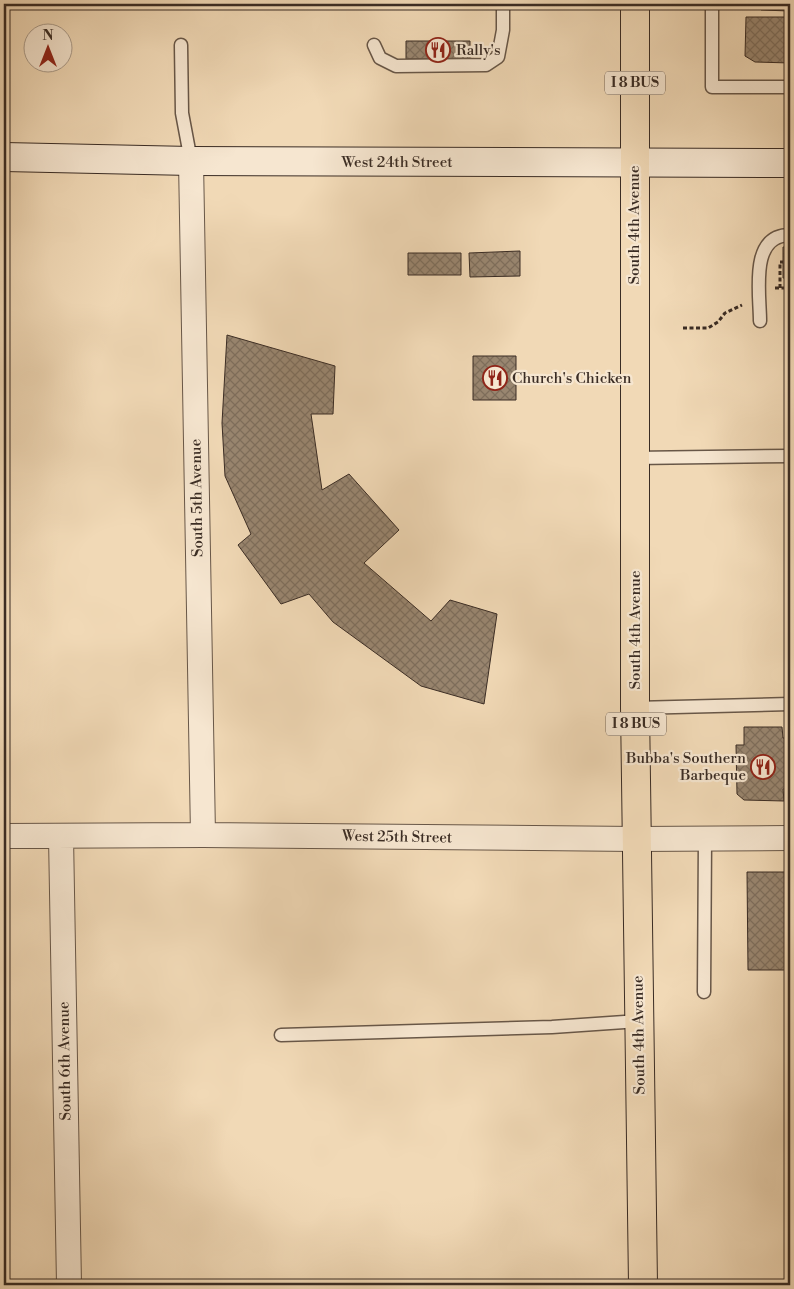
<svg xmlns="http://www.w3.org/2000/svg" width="794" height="1289" font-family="'Libre Bodoni',serif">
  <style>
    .building { fill: url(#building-cross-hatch); stroke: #3a2c24 }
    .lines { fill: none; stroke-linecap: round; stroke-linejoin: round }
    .service-casing { stroke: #685748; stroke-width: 15 }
    .minor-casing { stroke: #685748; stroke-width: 26 }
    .secondary-casing { stroke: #3a2c24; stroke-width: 30 }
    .primary-casing { stroke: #3a2c24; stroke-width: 30 }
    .path { stroke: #3a2c24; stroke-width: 3; stroke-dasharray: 4 2.5; stroke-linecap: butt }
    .service { stroke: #f6e6d0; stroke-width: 12 }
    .minor { stroke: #f6e6d0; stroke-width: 24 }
    .secondary { stroke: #f6e6d0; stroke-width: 28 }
    .primary { stroke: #f1d9b6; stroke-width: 28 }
    .labels { text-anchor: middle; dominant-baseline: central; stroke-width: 4.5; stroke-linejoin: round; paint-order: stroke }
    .shield { fill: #f6e6d0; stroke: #726458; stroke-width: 1 }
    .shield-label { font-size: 14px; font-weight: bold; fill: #3a2c24 }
    .poi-label { font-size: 15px; fill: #3a2c24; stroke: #f6e6d0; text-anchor: start }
    .street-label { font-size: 15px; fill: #3a2c24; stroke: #f6e6d0 }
  </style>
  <defs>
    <pattern id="building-cross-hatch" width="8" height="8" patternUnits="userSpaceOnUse" patternTransform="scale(1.25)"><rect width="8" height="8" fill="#998670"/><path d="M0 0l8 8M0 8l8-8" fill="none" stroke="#7e6e5c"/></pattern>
  </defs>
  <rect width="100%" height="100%" fill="#f1d9b6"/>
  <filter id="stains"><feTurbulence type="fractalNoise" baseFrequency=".004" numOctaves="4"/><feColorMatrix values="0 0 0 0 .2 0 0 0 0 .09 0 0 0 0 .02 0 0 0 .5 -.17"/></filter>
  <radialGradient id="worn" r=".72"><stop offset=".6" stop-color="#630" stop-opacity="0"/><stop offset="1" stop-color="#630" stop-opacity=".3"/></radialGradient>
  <!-- building -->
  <path class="building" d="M762,4H790V11L761,10Z
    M746,17H790V63L755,62L745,56Z
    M406,41H470V59H406Z
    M783,247H790V278H783Z
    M520,251V276L470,277L469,253Z
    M408,253H461V275H408Z
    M227,335L335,366L333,414H311L322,490L349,474L399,530L364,563L431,621L450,600L497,614L484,704L421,686L333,622L309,594L281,604L238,545L251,534L225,476L222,423Z
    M473,356H516V400H473Z
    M785,372H790V415H785Z
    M744,727H782L783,738H790V789H783L784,801L744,800L737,794L736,745H744Z
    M747,872H790V903H787V970H748Z"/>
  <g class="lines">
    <defs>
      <path id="service" d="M712,4V87H790
        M181,45L182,113L191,161
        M374,45L380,58L396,66L486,65L498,57L503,30V4
        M760,321C760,293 749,235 790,235
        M634,458L790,456
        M635,708L790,704
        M704,992L705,838
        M281,1035L552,1027L639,1021"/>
      <path id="minor" d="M191,161L203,835
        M4,836L203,835L636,839L790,838
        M61,836L69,1285"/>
      <path id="secondary" d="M4,157L191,161L790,163"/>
      <path id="primary" d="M635,4V708L643,1285"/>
    </defs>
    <!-- service casing -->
    <use href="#service" class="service-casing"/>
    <!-- minor casing -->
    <use href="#minor" class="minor-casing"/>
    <!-- secondary casing -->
    <use href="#secondary" class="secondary-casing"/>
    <!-- primary casing -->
    <use href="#primary" class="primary-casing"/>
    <!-- path -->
    <path class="path" d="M775,288H790
      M780,288V262H783
      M683,328H708L718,322L725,313L742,305"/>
    <!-- service -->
    <use href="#service" class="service"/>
    <!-- minor -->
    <use href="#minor" class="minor"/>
    <!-- secondary -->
    <use href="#secondary" class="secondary"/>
    <!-- primary -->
    <use href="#primary" class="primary"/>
  </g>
  <!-- icons -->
  <defs>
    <symbol id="restaurant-ring" viewBox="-11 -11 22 22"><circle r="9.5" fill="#f6e6d0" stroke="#8f2418" stroke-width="1.5"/><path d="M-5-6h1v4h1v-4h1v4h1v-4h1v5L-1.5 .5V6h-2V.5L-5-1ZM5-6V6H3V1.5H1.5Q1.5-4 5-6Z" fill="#8f2418"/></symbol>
  </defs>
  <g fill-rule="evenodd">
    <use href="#restaurant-ring" x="424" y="36" width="28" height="28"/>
    <use href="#restaurant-ring" x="481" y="364" width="28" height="28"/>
    <use href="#restaurant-ring" x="749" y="753" width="28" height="28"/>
  </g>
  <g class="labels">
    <!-- shield labels -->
    <g class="shield">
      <rect x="605" y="71.5" width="60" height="23" rx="4"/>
      <rect x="606" y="712.5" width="60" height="23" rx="4"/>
    </g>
    <g class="shield-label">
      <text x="635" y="83">I 8 BUS</text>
      <text x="636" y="724">I 8 BUS</text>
    </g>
    <!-- poi labels -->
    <g class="poi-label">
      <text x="456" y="50">Rally's</text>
      <text x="512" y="378">Church's Chicken</text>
      <text x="746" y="758" text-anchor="end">Bubba's Southern<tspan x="746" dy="17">Barbeque</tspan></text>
    </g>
    <!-- street labels -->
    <g class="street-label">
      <text x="397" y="162">West 24th Street</text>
      <text transform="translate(634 225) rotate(-90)">South 4th Avenue</text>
      <text transform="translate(197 498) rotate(-91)">South 5th Avenue</text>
      <text transform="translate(635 630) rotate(-90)">South 4th Avenue</text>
      <text transform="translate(397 837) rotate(1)">West 25th Street</text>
      <text transform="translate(639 1035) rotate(-91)">South 4th Avenue</text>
      <text transform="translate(65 1061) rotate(-91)">South 6th Avenue</text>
    </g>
  </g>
  <!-- margin -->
  <rect width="794" height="1289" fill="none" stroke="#f1d9b6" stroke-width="20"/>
  <rect x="5" y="5" width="784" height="1279" fill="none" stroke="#3a2c24" stroke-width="2.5"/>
  <rect x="10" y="10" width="774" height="1269" fill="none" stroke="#3a2c24"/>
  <!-- north arrow -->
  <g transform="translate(48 48)"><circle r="24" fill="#f6e6d0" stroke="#ab9c8b"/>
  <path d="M0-4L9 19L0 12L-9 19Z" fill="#8f2418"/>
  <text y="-8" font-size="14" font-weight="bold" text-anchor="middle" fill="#3a2c24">N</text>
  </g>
  <rect width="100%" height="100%" filter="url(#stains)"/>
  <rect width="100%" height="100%" fill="url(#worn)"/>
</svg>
